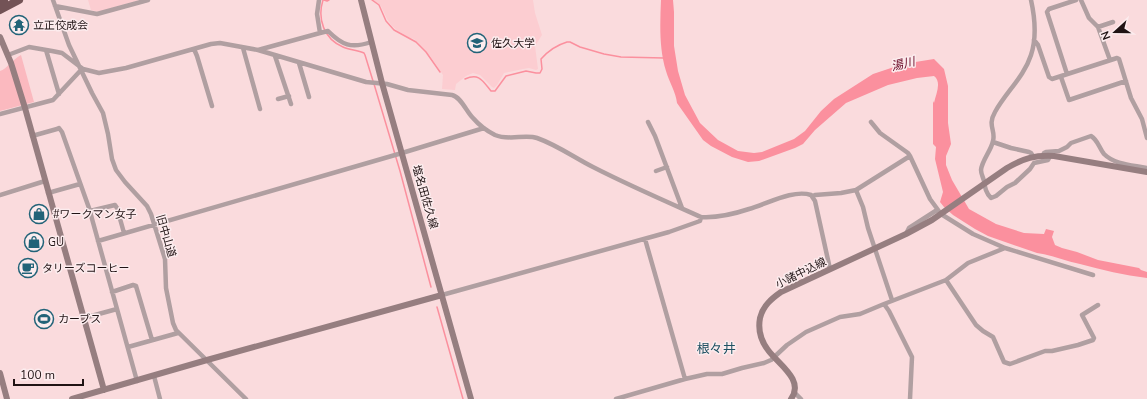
<svg xmlns="http://www.w3.org/2000/svg" width="1147" height="399" font-family="'Nunito Sans','Noto Sans JP',sans-serif">
  <style>
    .built { fill: #fccdd1 }
    .green { fill: #fbb9bf }
    .water { fill: #fb909e }
    .lines { fill: none; stroke-linecap: round; stroke-linejoin: round }
    .stream { stroke: #fb909e; stroke-width: 1.5 }
    .street { stroke: #b09fa1; stroke-width: 4.5 }
    .secondary { stroke: #967e80; stroke-width: 6 }
    .highway { stroke: #735356; stroke-width: 8 }
    .labels { text-anchor: middle; dominant-baseline: central; stroke-width: 3; stroke-linejoin: round; paint-order: stroke }
    .poi-label { font-size: 11px; fill: #201314; stroke: #fcecee; text-anchor: start }
    .street-label { font-size: 11px; fill: #201314; stroke: #fcecee }
    .water-label { font-size: 12px; font-style: italic; fill: #670523; stroke: #fcecee }
    .quarter-label { font-size: 13px; fill: #205263; stroke: #fcecee }
  </style>
  <rect width="100%" height="100%" fill="#fadbdd"/>
  <!-- built -->
  <path class="built" d="M88,0H139L99,12L91,10Z
    M373,0H533L535,13L542,35L535,46L538,69L536,70L529,68L523,69L504,73L497,85L494,88L492,87L480,75L473,73L466,76L456,84L455,90L442,89L443,75L430,56L414,39L408,37L398,31L392,26L387,19L381,6Z"/>
  <!-- green -->
  <path class="green" d="M21,55L34,102L0,111V71C7,69 13,59 21,55Z"/>
  <!-- water -->
  <path class="water" d="M661,0H673L674,12V46L678,71L685,95L700,123L718,140L738,151L754,153L762,152L794,139L805,131L821,111L834,99L873,74L903,64L934,59L944,69L948,86V123L951,144L946,156V165L952,180L969,209L996,224L1024,233L1044,234L1046,229L1054,231L1052,237L1055,245L1062,248L1077,252L1098,260L1139,268L1141,270L1147,272V278C1124,275 1102,270 1080,264C1065,261 1052,255 1037,253L988,236L975,229L953,215L944,207L940,202L943,192L935,159L936,147L933,144V101L934,103C936,94 942,82 934,76L917,78L888,85L846,103L815,130L803,144L795,148L759,161L748,162L732,157L711,146L703,140L677,103C676,92 669,82 666,71C659,48 660,24 661,0Z"/>
  <g class="lines">
    <!-- stream -->
    <path class="stream" d="M323,0C317,19 324,39 343,47C349,50 357,50 364,53L365,55L373,81
      M324,0L327,1L329,0
      M372,0L379,5L386,21L394,30L416,42L426,52L440,72
      M465,79C479,73 482,80 491,91H495L506,76L526,71L536,73H540L542,69L541,59C548,51 557,45 567,42H570L580,47L604,54L621,57L664,58
      M374,84L400,171L431,287
      M437,307L463,399"/>
    <!-- street -->
    <path class="street" d="M53,0L69,45L92,93L103,113L108,134L112,159L116,170L125,182L147,206L151,214L165,259L166,288L173,323L176,330L246,399
      M1031,0C1035,18 1037,37 1031,55C1024,77 1006,92 995,112C987,126 996,130 993,141C991,151 982,160 981,170C981,174 983,177 984,181C985,188 986,193 991,198L996,196L1007,187L1015,183L1030,169L1034,163L1048,160L1050,156
      M1081,0L1089,18L1098,27L1110,60
      M55,6L97,14L148,0
      M1098,27L1113,22
      M320,33L328,31C342,45 351,49 371,42
      M1034,40L1038,45L1049,77L1052,79L1117,58L1119,59L1131,98L1142,119L1147,138
      M243,48L260,109
      M194,49L197,56L212,106
      M46,50L59,94
      M258,50L320,33L317,14L319,0
      M8,55L29,47L52,51L62,53L83,69L99,73L126,68L211,44L220,43L258,50L366,82L387,84L408,90L452,95C461,97 466,111 473,118C479,125 487,131 495,135C509,141 525,134 537,138C557,145 575,158 593,167C628,185 665,201 701,217C717,218 734,214 749,209C767,204 793,189 811,195L815,201L830,269
      M275,56L291,104
      M299,63L309,97
      M1067,74L1047,12L1049,9L1076,0
      M1061,77L1069,100L1126,81
      M278,99L289,96
      M0,114L53,100L81,70
      M648,122L655,136L682,208
      M32,136L57,129L59,128L62,132L89,208L137,381
      M993,142L1011,148L1029,152L1031,153L1033,156
      M910,156L930,199L941,214L973,234L1005,248L1093,275
      M1043,156L1044,153L1046,152L1059,151L1067,147L1071,143L1091,136C1098,140 1099,148 1104,154C1115,165 1133,165 1147,168
      M656,171L667,167
      M856,190L863,207L868,228L892,300
      M48,193L80,184
      M0,195L45,181
      M813,196L815,195L841,193L856,190L910,156L908,153L880,133L871,122
      M90,211L115,205L117,208L124,233
      M906,234L909,228L937,210
      M645,239L685,379
      M98,241L402,153L484,128
      M946,280L976,325L983,331L993,337L1004,362L1010,364L1045,351H1052L1078,345L1093,340L1094,338L1082,315L1098,305
      M112,292L133,285L136,286L152,340
      M442,295L669,232L700,221L701,217
      M84,318L117,309
      M128,347L178,333
      M154,376L160,399
      M794,392L801,399
      M616,399L685,379L707,374H722L742,368L764,363L771,360L787,345L806,332L840,317L860,314L884,304
      M910,399L912,357L889,311L884,304L946,280L968,263L1005,248"/>
    <!-- secondary -->
    <path class="secondary" d="M361,0L382,83L471,399
      M0,37L11,63L25,108L104,390
      M0,373L7,399
      M72,399L207,360L442,295
      M791,399C805,380 778,364 768,350C761,341 758,329 760,318C763,306 771,299 781,292L906,234L932,220L1007,168C1024,158 1035,155 1054,156L1147,172"/>
    <!-- highway -->
    <path class="highway" d="M0,2L4,0
      M0,10L19,0"/>
  </g>
  <!-- icons -->
  <defs>
    <symbol id="temple-ring" viewBox="-11 -11 22 22"><circle r="9.5" fill="#fcecee" stroke="#226378" stroke-width="1.5"/><path d="M0-6L5-2H3V0L6.5 2.5H4V6H1.5V3h-3V6H-4V2.5H-6.5L-3 0V-2H-5Z" fill="#226378"/></symbol>
    <symbol id="university-ring" viewBox="-11 -11 22 22"><circle r="9.5" fill="#fcecee" stroke="#226378" stroke-width="1.5"/><path d="M0-5L7-2L0 1L-7-2ZM-4 1L0 2.5L4 1V4Q0 6-4 4Z" fill="#226378"/></symbol>
    <symbol id="shop-ring" viewBox="-11 -11 22 22"><circle r="9.5" fill="#fcecee" stroke="#226378" stroke-width="1.5"/><path d="M-5-2.5h2.3a2.7 3.5 0 0 1 5.4 0H5L5.5 6h-11ZM-1.5-2.5h3a1.5 2.3 0 0 0-3 0Z" fill="#226378"/></symbol>
    <symbol id="cafe-ring" viewBox="-11 -11 22 22"><circle r="9.5" fill="#fcecee" stroke="#226378" stroke-width="1.5"/><path d="M-5.5-4.5H6V0H3Q3 3.5 0 3.5H-2.5Q-5.5 3.5-5.5 0ZM3-3.2v2h1.7v-2ZM-6 4.5H4V6H-6Z" fill="#226378"/></symbol>
    <symbol id="stadium-ring" viewBox="-11 -11 22 22"><circle r="9.5" fill="#fcecee" stroke="#226378" stroke-width="1.5"/><path d="M0-5a6.5 5 0 1 0 0 10a6.5 5 0 1 0 0-10ZM-3.5-1.8h7v3.6h-7Z" fill="#226378"/></symbol>
  </defs>
  <g fill-rule="evenodd">
    <use href="#temple-ring" x="8" y="14" width="22" height="22"/>
    <use href="#university-ring" x="466" y="32" width="22" height="22"/>
    <use href="#shop-ring" x="28" y="203" width="22" height="22"/>
    <use href="#shop-ring" x="23" y="231" width="22" height="22"/>
    <use href="#cafe-ring" x="17" y="257" width="22" height="22"/>
    <use href="#stadium-ring" x="33" y="308" width="22" height="22"/>
  </g>
  <g class="labels">
    <!-- poi labels -->
    <g class="poi-label">
      <text x="33" y="25">立正佼成会</text>
      <text x="491" y="43">佐久大学</text>
      <text x="53" y="214">#ワークマン女子</text>
      <text x="48" y="242">GU</text>
      <text x="42" y="268">タリーズコーヒー</text>
      <text x="58" y="319">カーブス</text>
    </g>
    <!-- street labels -->
    <g class="street-label">
      <text transform="translate(425 197) rotate(74)">塩名田佐久線</text>
      <text transform="translate(166 236) rotate(74)">旧中山道</text>
      <text transform="translate(801 273) rotate(-26)">小諸中込線</text>
    </g>
    <!-- water labels -->
    <g class="water-label">
      <text transform="translate(903 64) rotate(-14)">湯川</text>
    </g>
    <!-- quarter labels -->
    <g class="quarter-label">
      <text x="716" y="349">根々井</text>
    </g>
  </g>
  <!-- north arrow -->
  <g transform="translate(1115 32) rotate(249)" stroke="#fcecee" stroke-width="3" paint-order="stroke">
  <path d="M0-3L7 15L0 10L-7 15Z" fill="#201314"/>
  <text y="-6" font-size="11" font-weight="bold" text-anchor="middle" fill="#201314">N</text>
  </g>
  <!-- scale -->
  <path d="M14 379v6h69v-6" fill="none" stroke="#201314" stroke-width="2"/>
  <text x="20" y="379" font-size="12" fill="#201314" stroke="#fcecee" stroke-width="3" paint-order="stroke">100 m</text>
</svg>
